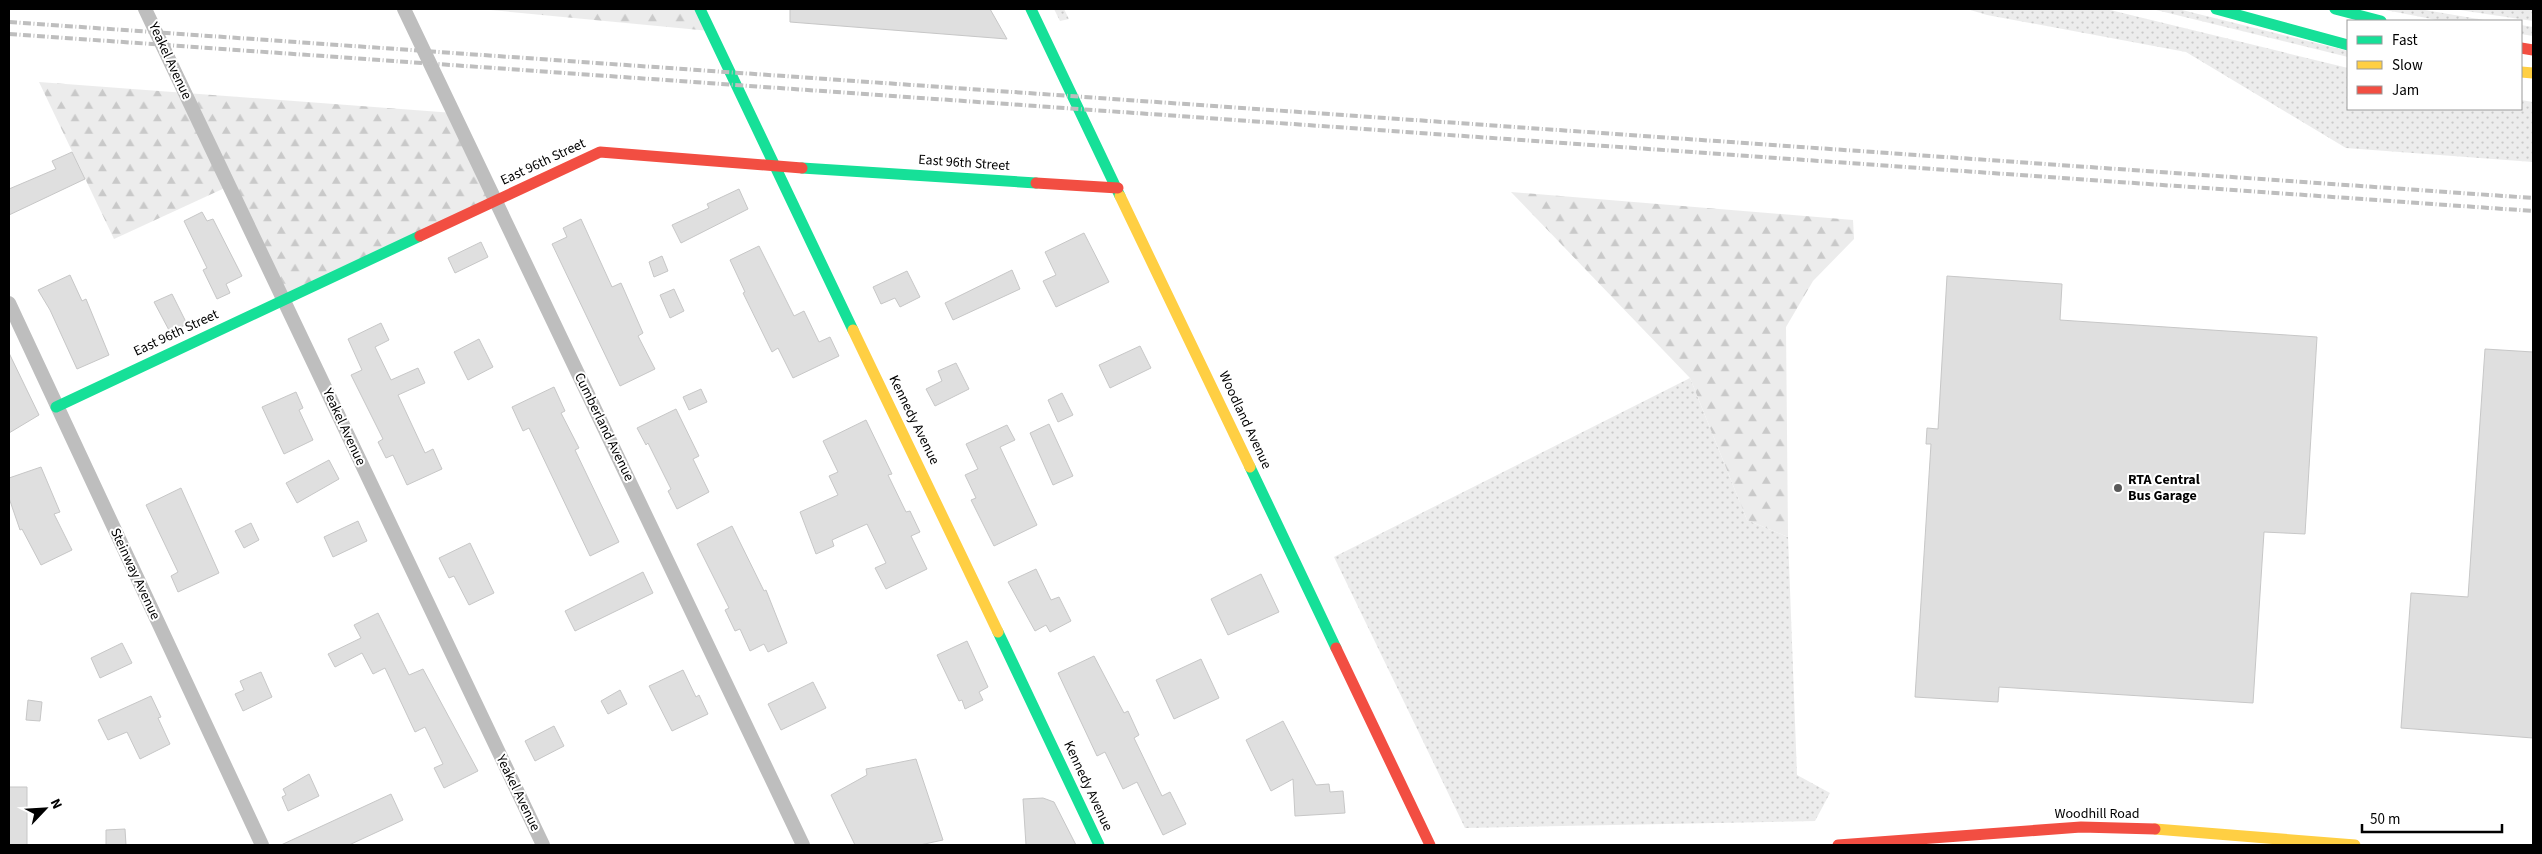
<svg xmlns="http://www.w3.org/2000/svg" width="2542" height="854" font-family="'Source Sans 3',sans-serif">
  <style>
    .grass { fill: url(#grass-dots) }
    .forest { fill: url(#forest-firs) }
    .building { fill: #dfdfdf; stroke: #c7c7c7 }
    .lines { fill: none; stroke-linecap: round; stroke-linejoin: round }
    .street { stroke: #bebebe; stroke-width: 14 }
    .fast { stroke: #16e098; stroke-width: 11 }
    .slow { stroke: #ffcf43; stroke-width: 11 }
    .jam { stroke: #f24e42; stroke-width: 11 }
    .rail { stroke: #bebebe; stroke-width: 4; stroke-dasharray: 8 2.5 1 2.5; stroke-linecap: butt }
    .poi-dot { fill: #595959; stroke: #fff; stroke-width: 2 }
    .labels { text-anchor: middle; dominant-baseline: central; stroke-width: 4; stroke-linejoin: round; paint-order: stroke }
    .street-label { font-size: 14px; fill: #000; stroke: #fff }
    .poi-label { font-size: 14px; font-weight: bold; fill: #000; stroke: #fff; text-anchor: start }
  </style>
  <defs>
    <pattern id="grass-dots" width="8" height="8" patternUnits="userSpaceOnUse" patternTransform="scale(1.25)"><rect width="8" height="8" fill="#ececec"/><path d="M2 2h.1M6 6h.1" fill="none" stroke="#c9c9c9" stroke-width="1.8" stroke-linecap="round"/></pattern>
    <pattern id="forest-firs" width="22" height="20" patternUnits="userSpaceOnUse" patternTransform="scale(1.25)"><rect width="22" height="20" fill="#ececec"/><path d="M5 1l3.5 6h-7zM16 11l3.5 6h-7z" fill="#c9c9c9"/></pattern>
  </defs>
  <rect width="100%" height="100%" fill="#fff"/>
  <!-- grass -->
  <path class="grass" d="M1054,9H1064L1069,19L1060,21Z
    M1967,9H2106L2348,68V109H2521V100L2533,102V162L2346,148L2186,52L1987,15Z
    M2152,9H2178L2348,51V57Z
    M2380,9H2419L2490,21H2442Z
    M2455,9H2533V21L2466,11Z
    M2521,25L2533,27V36L2521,34Z
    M1690,378L1747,520L1788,537L1797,775L1830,793L1815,821L1465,828L1334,557Z"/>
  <!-- forest -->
  <path class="forest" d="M480,9H700L710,31Z
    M39,82L454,113L496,201L283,299L229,186L114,239Z
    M1511,192L1853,220L1854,239L1813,281L1786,327L1788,537L1747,520L1690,378Z"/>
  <!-- building -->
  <path class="building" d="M790,9H990L1007,39L790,22Z
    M72,152L85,179L9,215V189L56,169L52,161Z
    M739,189L748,209L681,243L672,225L709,208L707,204Z
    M202,212L207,221L213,219L242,276L226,284L230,293L217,299L203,270L207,268L184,221Z
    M581,219L612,287L621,283L643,333L638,336L655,369L620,386L552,244L567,237L563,228Z
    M1084,233L1109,282L1056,307L1043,281L1056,275L1045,252Z
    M481,242L488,257L455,273L448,258Z
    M759,246L794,316L804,311L819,342L830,337L839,356L793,378L778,348L772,352L743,293L745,292L730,260Z
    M662,256L668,271L654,277L649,262Z
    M1012,270L1020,289L953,320L945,303Z
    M907,271L920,297L900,307L895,298L881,304L873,287Z
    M70,275L82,301L86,299L109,355L77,369L50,310L38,290Z
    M1947,276L2062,284L2060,320L2317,337L2305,534L2264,532L2253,703L1999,687L1998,702L1915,697L1931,444H1926L1927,428L1938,429Z
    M674,289L684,311L670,318L660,295Z
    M172,294L187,324L170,332L154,302Z
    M381,323L389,340L375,347L391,380L418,368L425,383L398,395L425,453L433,449L442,469L407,485L393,455L386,458L378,442L383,439L351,375L362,370L348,339Z
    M479,339L493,367L468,380L454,352Z
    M1140,346L1151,368L1110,388L1099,365Z
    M2485,349L2533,352V738L2401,728L2411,593L2468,597Z
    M9,353L39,415L9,433Z
    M956,363L969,389L935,406L926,389L942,381L938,371Z
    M554,387L565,411L561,413L579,448L575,450L619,542L590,556L529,428L523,431L512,407Z
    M701,389L707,402L689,410L683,397Z
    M296,392L303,408L299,410L313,440L284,454L262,407Z
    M1062,393L1073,415L1058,422L1048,400Z
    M676,409L699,456L693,459L709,492L677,509L668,491L671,489L648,443L646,445L637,428Z
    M866,420L892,474L888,475L906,512L910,511L920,532L911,536L927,569L886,589L875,568L886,563L867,524L832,540L834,546L816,554L800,512L838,495L829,476L838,472L823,441Z
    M1049,424L1073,476L1053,485L1030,433Z
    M1007,425L1015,440L1000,447L1037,525L994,546L971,500L976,498L965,475L978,469L966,444Z
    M329,460L339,479L297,503L286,483Z
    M41,467L60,512L54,514L72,550L41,565L22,529L20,530L9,498V478Z
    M181,488L219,573L178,592L171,576L178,572L146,505Z
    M358,521L367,541L333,557L324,537Z
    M251,523L259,540L244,548L235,531Z
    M732,526L764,591L766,590L787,643L768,652L764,644L750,651L740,629L735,631L725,610L729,608L697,544Z
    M470,543L494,593L469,605L454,576L449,578L439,558Z
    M1036,569L1051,600L1059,597L1071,621L1050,632L1046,625L1035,631L1008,582Z
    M643,572L653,593L575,631L565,611Z
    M1261,574L1279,612L1228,635L1211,599Z
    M378,613L409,675L423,669L478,771L444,788L434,768L443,764L425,727L415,732L385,668L373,674L362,653L335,667L328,654L361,638L354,625Z
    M967,641L988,687L979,692L983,700L965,709L962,700L959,701L937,655Z
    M122,643L132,663L100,678L91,658Z
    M1094,656L1124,713L1128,711L1139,735L1134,738L1162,796L1170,792L1186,824L1163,835L1137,782L1123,789L1105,752L1097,756L1058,673Z
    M1201,659L1219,698L1174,719L1156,680Z
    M683,670L696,697L699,695L708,714L672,731L649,686Z
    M261,672L272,697L243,711L235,694L244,690L240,681Z
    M813,682L826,708L781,730L768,704Z
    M620,690L627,704L608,714L601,701Z
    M151,696L161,717L158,718L170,744L140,759L127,732L108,740L98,720Z
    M28,700L42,702L40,721L26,720Z
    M1283,721L1316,785L1329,784L1330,792L1343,791L1345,813L1295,816L1293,779L1271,791L1246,740Z
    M554,726L564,746L535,761L525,741Z
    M916,759L943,840L920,845H855L831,795L867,775L866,769Z
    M309,774L319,796L288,811L282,797L286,795L283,789Z
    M9,787H27V845H9Z
    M391,794L403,820L349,845H281Z
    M1043,798L1054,802L1076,845H1026L1023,799Z
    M125,829L126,845H106V830Z"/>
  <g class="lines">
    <!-- street -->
    <path class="street" d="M145,9L543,845
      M404,9L803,845
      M9,303L262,845"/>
    <!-- fast -->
    <path class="fast" d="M700,9L853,330
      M1031,9L1120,196
      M2216,9L2348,45
      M2335,9L2381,21
      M802,168L1036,183
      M56,407L420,236
      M1250,467L1336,648
      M998,632L1099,845"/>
    <!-- slow -->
    <path class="slow" d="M2521,72L2533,73
      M1120,196L1250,467
      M853,330L998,632
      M2155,829L2355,845"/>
    <!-- jam -->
    <path class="jam" d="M2521,48L2533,50
      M1036,183L1118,188
      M420,236L600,152L802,168
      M1336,648L1430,845
      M1838,845L2081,827L2155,829"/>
    <!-- rail -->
    <path class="rail" d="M9,22L2533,198
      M9,34L2533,211"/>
  </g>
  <!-- markers -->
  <circle class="poi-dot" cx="2118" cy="488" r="5"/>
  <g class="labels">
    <!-- street labels -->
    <g class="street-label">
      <text transform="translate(170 61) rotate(65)">Yeakel Avenue</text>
      <text transform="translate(543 162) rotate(-25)">East 96th Street</text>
      <text transform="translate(964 163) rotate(4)">East 96th Street</text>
      <text transform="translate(176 333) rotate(-25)">East 96th Street</text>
      <text transform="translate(914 420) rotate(64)">Kennedy Avenue</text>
      <text transform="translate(1245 420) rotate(65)">Woodland Avenue</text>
      <text transform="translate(344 427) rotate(65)">Yeakel Avenue</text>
      <text transform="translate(604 427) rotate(64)">Cumberland Avenue</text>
      <text transform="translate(135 574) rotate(65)">Steinway Avenue</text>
      <text transform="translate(1088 786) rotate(65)">Kennedy Avenue</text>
      <text transform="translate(518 793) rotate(64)">Yeakel Avenue</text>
      <text x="2097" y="814">Woodhill Road</text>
    </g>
    <!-- poi labels -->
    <g class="poi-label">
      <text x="2128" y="480">RTA Central<tspan x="2128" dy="16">Bus Garage</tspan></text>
    </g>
  </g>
  <!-- border -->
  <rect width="2542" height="854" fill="none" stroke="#000000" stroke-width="20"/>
  <!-- legend -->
  <rect x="2347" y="20" width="175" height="90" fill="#ffffff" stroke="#999999"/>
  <rect x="2357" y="36" width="25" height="8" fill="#16e098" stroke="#999999"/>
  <text x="2392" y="45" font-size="15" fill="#000000">Fast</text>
  <rect x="2357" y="61" width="25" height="8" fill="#ffcf43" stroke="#999999"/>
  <text x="2392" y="70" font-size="15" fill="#000000">Slow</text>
  <rect x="2357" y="86" width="25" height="8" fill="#f24e42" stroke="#999999"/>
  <text x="2392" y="95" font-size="15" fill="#000000">Jam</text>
  <!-- north arrow -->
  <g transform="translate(45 809) rotate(65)" stroke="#ffffff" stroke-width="4" paint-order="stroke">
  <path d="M0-4L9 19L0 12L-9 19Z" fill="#000000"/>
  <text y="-8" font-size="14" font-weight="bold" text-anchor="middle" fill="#000000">N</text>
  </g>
  <!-- scale -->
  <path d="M2362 824v8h140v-8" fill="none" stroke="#000000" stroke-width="2.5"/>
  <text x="2370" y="824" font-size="15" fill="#000000" stroke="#ffffff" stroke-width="4" paint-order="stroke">50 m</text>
</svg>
